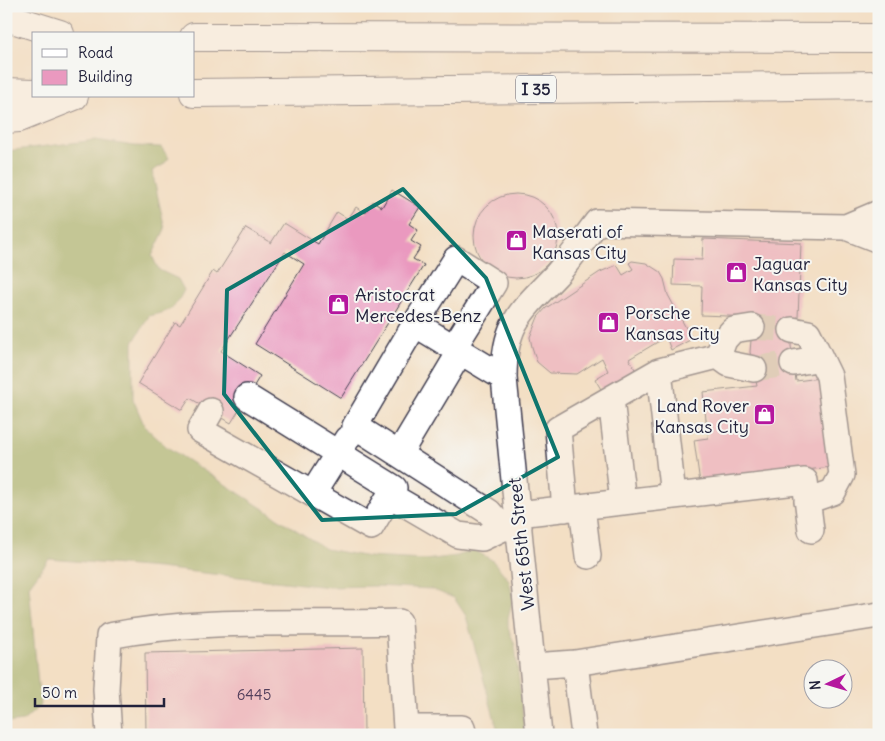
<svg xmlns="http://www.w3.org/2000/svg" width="885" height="741" font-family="Delius,sans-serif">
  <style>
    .forest { fill: #8ca95b; stroke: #57664b }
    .building { fill: #ea99bf }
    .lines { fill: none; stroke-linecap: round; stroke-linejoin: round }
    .minor-tunnel { stroke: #c9b9a9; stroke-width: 25; stroke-dasharray: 25 12; stroke-linecap: butt }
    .minor-casing { stroke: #413e50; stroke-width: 28 }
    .highway-casing { stroke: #413e50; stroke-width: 30 }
    .minor { stroke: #fff; stroke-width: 25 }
    .highway { stroke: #fff; stroke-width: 28 }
    .marked { fill: none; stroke: #0f766e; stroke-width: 4; stroke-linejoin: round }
    .labels { text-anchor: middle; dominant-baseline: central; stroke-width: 4; stroke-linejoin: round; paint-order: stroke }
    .number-label { font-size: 15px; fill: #54405c }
    .shield { fill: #f6f6f2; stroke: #626272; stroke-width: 1 }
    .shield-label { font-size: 16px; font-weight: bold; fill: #22223b }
    .poi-label { font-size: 18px; fill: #22223b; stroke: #f6f6f2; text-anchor: start }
    .street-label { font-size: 18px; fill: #22223b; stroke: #f6f6f2 }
  </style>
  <rect width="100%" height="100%" fill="#f6f6f2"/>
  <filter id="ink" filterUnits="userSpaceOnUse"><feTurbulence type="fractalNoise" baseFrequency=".02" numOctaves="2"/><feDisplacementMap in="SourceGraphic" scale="10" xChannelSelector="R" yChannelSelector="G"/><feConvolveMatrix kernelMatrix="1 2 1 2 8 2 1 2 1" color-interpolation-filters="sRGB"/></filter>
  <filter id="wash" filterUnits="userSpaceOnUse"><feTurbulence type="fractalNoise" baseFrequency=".0096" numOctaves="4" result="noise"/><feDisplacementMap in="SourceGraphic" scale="20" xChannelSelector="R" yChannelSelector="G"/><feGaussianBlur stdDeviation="1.12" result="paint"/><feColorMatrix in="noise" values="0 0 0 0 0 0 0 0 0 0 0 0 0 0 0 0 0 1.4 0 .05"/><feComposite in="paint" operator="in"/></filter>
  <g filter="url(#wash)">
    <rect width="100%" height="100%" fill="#f3dfc4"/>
    <!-- forest -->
    <path class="forest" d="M96,140L134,146L161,147L169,158L163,165L152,171L165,229L152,256L159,270L178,279L184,290C174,310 171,311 149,316L133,343V399L145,427L167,447L326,549L369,557L424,560L457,556L474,550L492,560L509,580L513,598L508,618V628L515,645L525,735H499L466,616L454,598L431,589L375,586L329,587L158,568L49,559L29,586L40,706L23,721L6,723V151Z"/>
    <g id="blocks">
      <!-- building -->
      <path class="building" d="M392,190L420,207L409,224L418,230L411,241L421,247L413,259L424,265L341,398L255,344L304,264L285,252L221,351L260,376L231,423L190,398L182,410L138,383L175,322L180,325L213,271L217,274L246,228L271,243L284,223L318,244L337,212L348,219L356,207L365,213L373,201L382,207Z
        M474 236a42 42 0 1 1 84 0a42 42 0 1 1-84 0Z
        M703,239L801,243L798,318H792L791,346L796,381L820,378L831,467L700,483L694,440L708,438L703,392L757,386L750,352L753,317L701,315L702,286L673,285L674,259L702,260Z
        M632,261L646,263L660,272L664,279L668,295L692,339L671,350L666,337L629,359L636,371L602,391L595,379L608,371L602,358L577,374L550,373L537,362L532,347L530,337L538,317L546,308L600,272L617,265L623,275L633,269L629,263Z
        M363,648L364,735H146L145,653Z"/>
    </g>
  </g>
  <g filter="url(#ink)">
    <use href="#blocks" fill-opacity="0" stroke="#413e50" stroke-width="1"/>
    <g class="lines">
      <!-- minor-tunnel -->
      <path class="minor-tunnel" d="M752,327L792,330
        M754,369L793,363"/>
      <defs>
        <path id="minor" d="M846,227L879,213
          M415,324L456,259L494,283L454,347
          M792,330L808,333L816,349L810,360L793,363
          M718,356L724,340L733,330L752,327
          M659,371L718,356L729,364L754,369
          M504,378L415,324L355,426L489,512L503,528L519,527
          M611,399L623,502
          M211,411L200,430L371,527L394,488L247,397
          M399,454L460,352
          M313,493L347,439
          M398,500L458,535L482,538L503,528
          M807,501L833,492L842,475L829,376L816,349
          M582,507L588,556
          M565,509L558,429L659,371L673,496
          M518,514L805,481L811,530
          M575,663L584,735
          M533,666L575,663L879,615
          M109,735L106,689L109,636C204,617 303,625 399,622L406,728H462L464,735
          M539,735L504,378C504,322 521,312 557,274C571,258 584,239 597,222L846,227L879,240"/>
        <path id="highway" d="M6,17L60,34
          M194,37L879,38
          M6,92L34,93
          M194,93L879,85
          M6,119L19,118L74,96"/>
      </defs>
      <!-- minor casing -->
      <use href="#minor" class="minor-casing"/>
      <!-- highway casing -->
      <use href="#highway" class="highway-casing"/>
      <!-- minor -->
      <use href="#minor" class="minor"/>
      <!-- highway -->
      <use href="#highway" class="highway"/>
    </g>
  </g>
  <!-- marked area -->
  <path d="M0 0H885V741H0ZM403,189L486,278L558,457L456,514L322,520L224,394L227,290Z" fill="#f3dfc4" fill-opacity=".55" fill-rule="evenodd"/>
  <path class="marked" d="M403,189L486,278L558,457L456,514L322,520L224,394L227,290Z"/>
  <!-- icons -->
  <defs>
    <symbol id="shop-square" viewBox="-11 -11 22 22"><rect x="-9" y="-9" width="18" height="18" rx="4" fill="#b5179e" stroke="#f6f6f2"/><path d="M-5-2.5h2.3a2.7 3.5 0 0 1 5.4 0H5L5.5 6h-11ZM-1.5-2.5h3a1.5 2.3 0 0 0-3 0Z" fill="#fff"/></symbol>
  </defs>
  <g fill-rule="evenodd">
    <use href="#shop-square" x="504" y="228" width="25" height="25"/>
    <use href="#shop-square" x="724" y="260" width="25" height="25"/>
    <use href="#shop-square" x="326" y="292" width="25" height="25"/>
    <use href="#shop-square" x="596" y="310" width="25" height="25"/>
    <use href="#shop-square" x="752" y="402" width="25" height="25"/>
  </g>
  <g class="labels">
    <!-- number labels -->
    <g class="number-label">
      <text x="254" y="694">6445</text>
    </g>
    <!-- shield labels -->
    <rect class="shield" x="516" y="75.5" width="40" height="27" rx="4"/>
    <g class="shield-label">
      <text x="536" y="89">I 35</text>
    </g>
    <!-- poi labels -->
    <g class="poi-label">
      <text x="532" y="231">Maserati of<tspan x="532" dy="21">Kansas City</tspan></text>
      <text x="753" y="263">Jaguar<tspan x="753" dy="21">Kansas City</tspan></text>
      <text x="355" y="294">Aristocrat<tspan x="355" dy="21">Mercedes-Benz</tspan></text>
      <text x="625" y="312">Porsche<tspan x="625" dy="21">Kansas City</tspan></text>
      <text x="749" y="405" text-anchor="end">Land Rover<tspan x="749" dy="21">Kansas City</tspan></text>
    </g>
    <!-- street labels -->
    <g class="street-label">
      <text transform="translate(521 544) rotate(-96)">West 65th Street</text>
    </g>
  </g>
  <!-- margin -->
  <rect width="885" height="741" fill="none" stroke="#f6f6f2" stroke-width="25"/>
  <!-- legend -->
  <rect x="32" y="32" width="162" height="65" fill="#f6f6f2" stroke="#a1a1a9"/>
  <rect x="42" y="49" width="25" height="8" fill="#ffffff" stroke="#a1a1a9"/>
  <text x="78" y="58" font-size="15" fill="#22223b">Road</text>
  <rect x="42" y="70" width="25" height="15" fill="#ea99bf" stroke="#a1a1a9"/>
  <text x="78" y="82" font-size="15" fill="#22223b">Building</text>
  <!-- north arrow -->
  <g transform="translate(828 684) rotate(265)"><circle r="24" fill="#f6f6f2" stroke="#a1a1a9"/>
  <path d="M0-4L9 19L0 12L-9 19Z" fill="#b5179e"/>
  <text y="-8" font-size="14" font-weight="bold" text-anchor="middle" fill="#22223b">N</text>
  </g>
  <!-- scale -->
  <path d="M35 698v8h129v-8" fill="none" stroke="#22223b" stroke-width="2.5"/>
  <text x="42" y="698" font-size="15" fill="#22223b" stroke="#f6f6f2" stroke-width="4" paint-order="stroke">50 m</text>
</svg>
